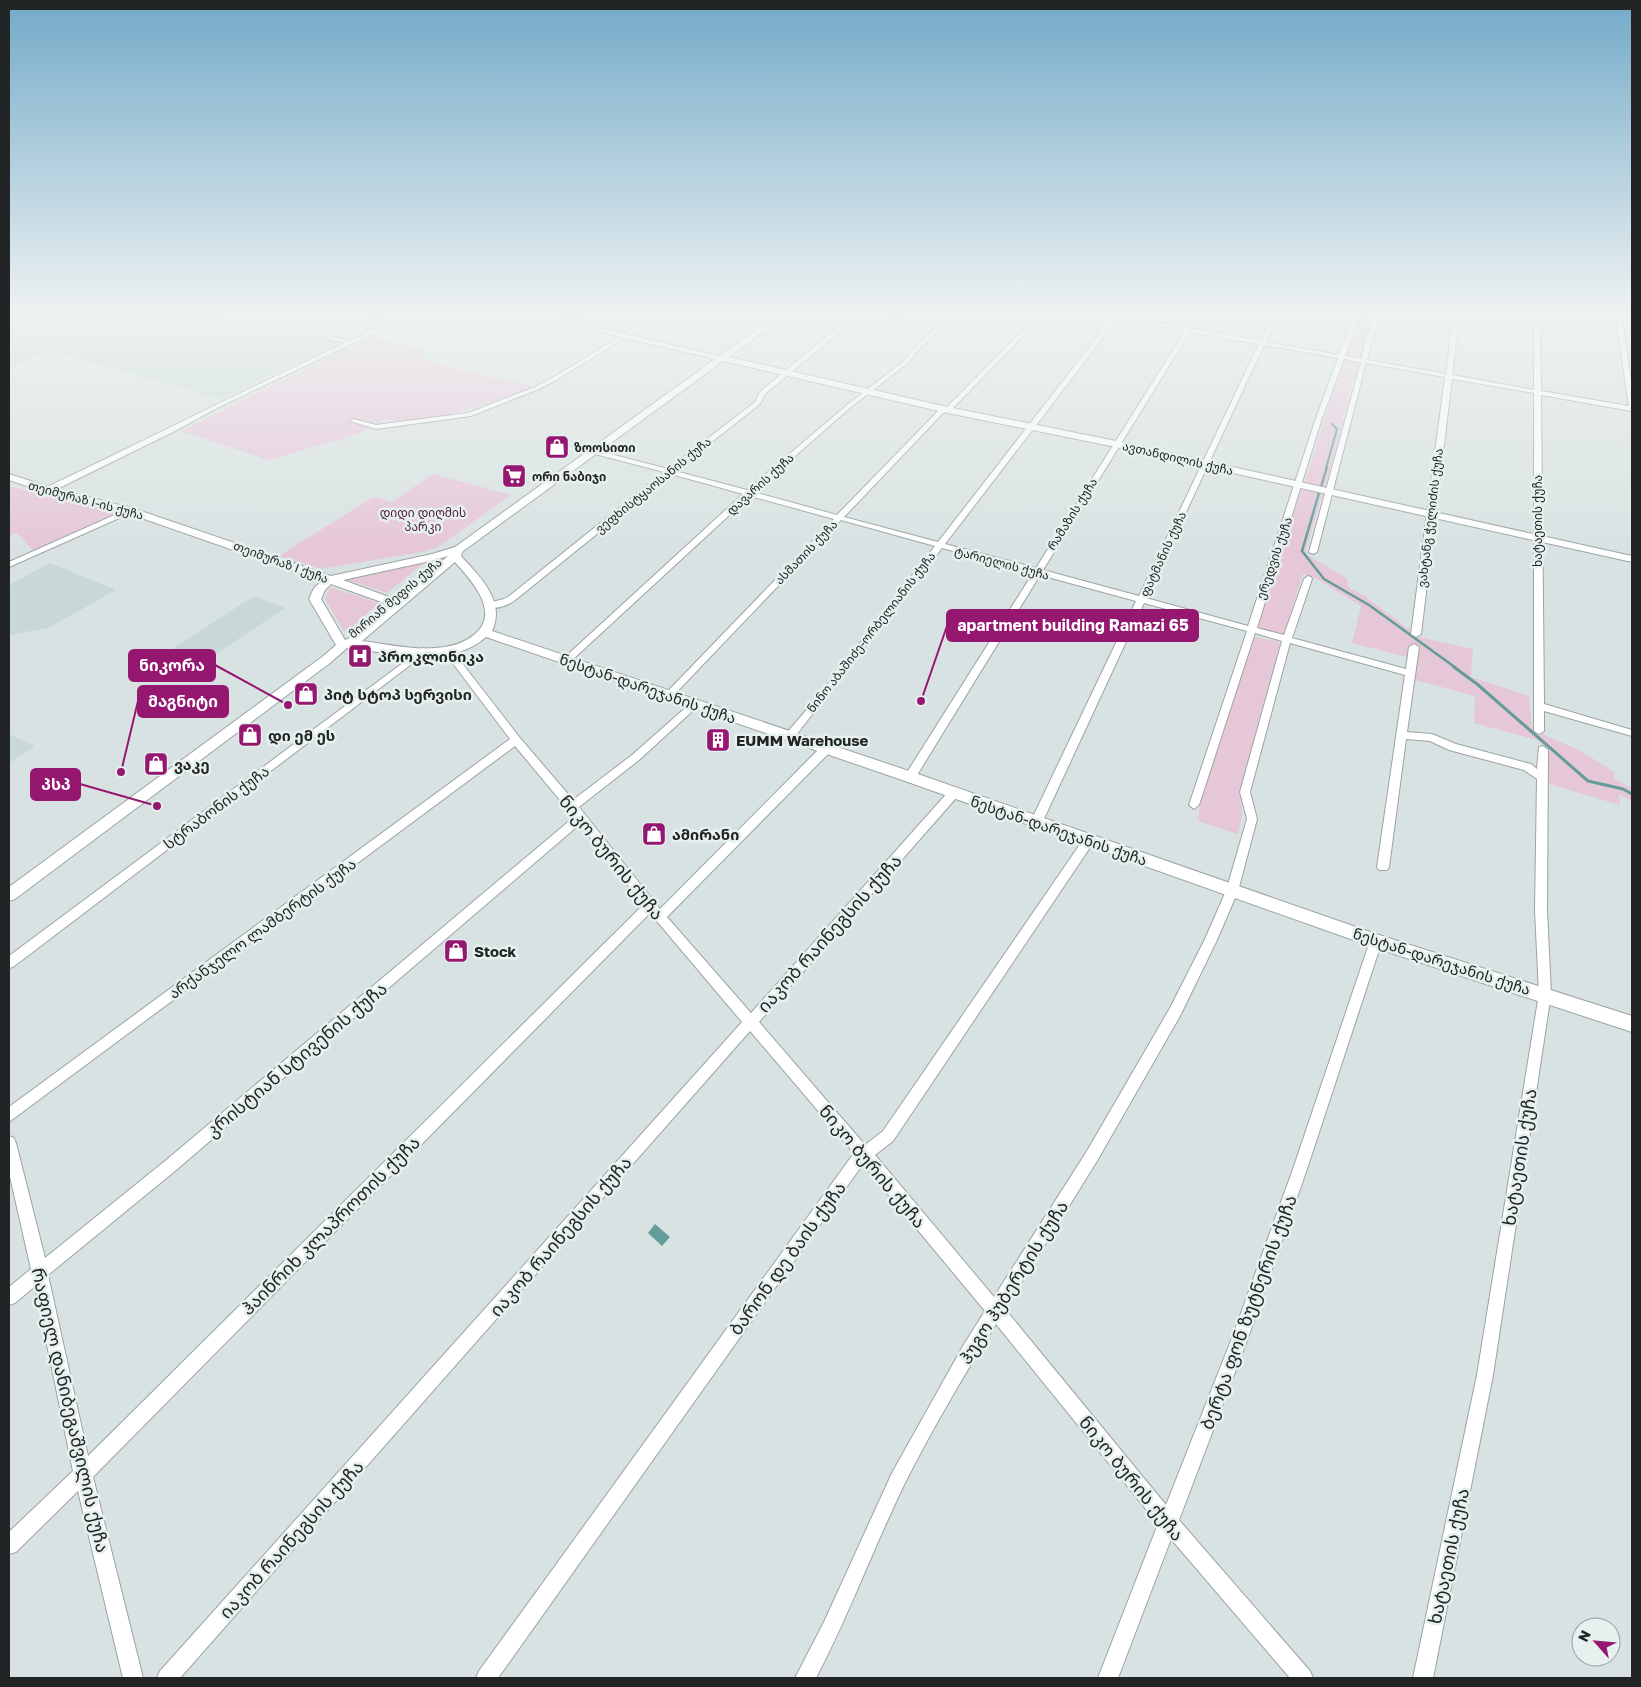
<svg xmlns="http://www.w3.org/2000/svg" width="1641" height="1687" font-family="'Golos Text','Noto Sans Georgian',sans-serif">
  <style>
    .built { fill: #c7d8d7 }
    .green { fill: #e6c7d8 }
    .water { fill: #639c99 }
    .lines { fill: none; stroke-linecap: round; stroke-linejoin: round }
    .stream-far2 { stroke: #639c99; stroke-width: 2 }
    .stream-far1 { stroke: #639c99; stroke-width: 2.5 }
    .stream { stroke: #639c99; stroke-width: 3 }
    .street-casing { stroke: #9ba4a3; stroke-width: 2 }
    .secondary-casing { stroke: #9ba4a3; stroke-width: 2 }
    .street { fill: #fff; fill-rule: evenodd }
    .secondary { fill: #fff; fill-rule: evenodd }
    .labels { text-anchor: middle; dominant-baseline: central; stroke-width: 5; stroke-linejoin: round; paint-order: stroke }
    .far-poi-label { font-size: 12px; font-weight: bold; fill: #222525; stroke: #e6f0ef; text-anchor: start }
    .far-street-label { font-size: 12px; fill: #222525; stroke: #e6f0ef }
    .far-park-label { font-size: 12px; fill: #4e193b; stroke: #e6f0ef }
    .poi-label { font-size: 15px; font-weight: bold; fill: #222525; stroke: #e6f0ef; text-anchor: start }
    .street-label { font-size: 15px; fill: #222525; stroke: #e6f0ef }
    .near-street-label { font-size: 18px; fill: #222525; stroke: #e6f0ef }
    .leader { fill: none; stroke: #961770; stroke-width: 2 }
    .callout-dot { fill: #961770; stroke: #e6f0ef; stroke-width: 2 }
    .callout { fill: #961770; stroke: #961770; stroke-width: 2 }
    .callout-label { font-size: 16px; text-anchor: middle; font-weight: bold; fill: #fff }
  </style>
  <rect width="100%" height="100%" fill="#d9e2e2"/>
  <!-- built -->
  <path class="built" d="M9,312H224L227,316L342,343L326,349L221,399L52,351L9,367Z
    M530,312H574L634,325L623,332Z
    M853,312H913L900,323L851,314Z
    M50,563L116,590L48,628L9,635V585Z
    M254,596L285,608L204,662L172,649Z
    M9,734L35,746L9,763Z"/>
  <!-- green -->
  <path class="green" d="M1361,312H1374L1362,358L1346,355Z
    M371,337L425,349L419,356L440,365L535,387C498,400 423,428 385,419L358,434L268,460L181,431Z
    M1345,360L1360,364L1351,387L1325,489L1304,484L1342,364Z
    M433,474L511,495L438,547L422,552L321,569L279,556L373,497L392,502Z
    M9,486L116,512L115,515L34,552L17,533L9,536Z
    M1301,489L1323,494L1306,549L1307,554C1314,560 1344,575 1347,579C1348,582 1348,584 1348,587L1366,597L1419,637L1473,649L1471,677L1529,696L1532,727L1550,738L1577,749L1615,772L1614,778L1632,789V802L1619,794L1620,805L1549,784L1548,749L1537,740L1474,723L1475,696L1415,680L1417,652L1408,650L1407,657L1352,643L1361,606L1314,577L1303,574L1283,636L1258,630L1263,606Z
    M421,563L423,564L387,593L344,579Z
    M333,588L379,603L348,630L344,631L325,599L329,589Z
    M1254,637L1277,641L1280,644L1240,790L1242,817L1238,834L1198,821L1200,803L1223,728Z"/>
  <!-- water -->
  <path class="water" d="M655,1224L670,1237L662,1246L648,1233Z"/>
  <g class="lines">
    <!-- stream-far2 -->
    <path class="stream-far2" d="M1326,468L1337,429L1332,424"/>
    <!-- stream-far1 -->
    <path class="stream-far1" d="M1321,487L1327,467
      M1319,493L1302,551L1324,579L1369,605L1456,668"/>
    <!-- stream -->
    <path class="stream" d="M1454,667L1477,684L1588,781L1623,789L1632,794"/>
    <defs>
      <path id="street" d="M298,312H306L322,318L319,320L301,315L281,324L350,341L368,332L350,328V326L373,330L388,323L346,312C360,312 384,322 393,321C402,319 408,312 419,312L221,406L175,431L51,492H45V488C146,440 245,390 345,343L272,324Z
        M660,312H667L558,379L539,389L471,416L376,429L350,421L353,419L376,425L468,413L535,387L554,377Z
        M846,312H852L837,334L765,394L760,404L675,471L747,490L847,405L904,361L916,346L952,312H958L920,348L908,363L851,407L754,492L837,515L941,408H946L1041,312H1047L950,411H945L844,517L938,542L1101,332L1110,317L1088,312L1112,314L1113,312H1119L1117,315L1261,341L1274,312H1280L1266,342L1339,355L1355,312H1361L1345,356L1361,359L1374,312H1380L1367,360L1446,374L1454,312H1460L1452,375L1534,390V312H1540L1541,391L1629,406L1615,312H1621L1632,387V411L1541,395L1544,704L1632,730V736L1544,711V731L1539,734L1534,731V393L1452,379L1421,634L1416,637L1411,634L1445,377L1366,363L1317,552L1313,554L1309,552L1361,362L1344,359L1321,421L1257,628L1284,635L1304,579L1308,576L1311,577L1312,579L1292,638L1406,669L1409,647L1414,644L1419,647L1407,732L1432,734L1456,744L1531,764L1537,769L1539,747L1543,746L1548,750L1547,910L1551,994L1493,1375L1433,1678H1413L1477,1375L1539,994L1535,910L1537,779L1524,770L1449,750L1430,741L1406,739L1389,867L1387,870H1379L1377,867L1405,675L1290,643L1250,792L1257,819L1238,891L1217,940L1180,1016L1097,1161L1005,1309L1166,1505L1232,1338L1293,1169L1370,941L1372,937L1376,936L1380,937L1382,941L1307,1169L1248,1338L1179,1520L1310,1671L1313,1678H1290L1171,1539L1118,1678H1098L1158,1524L996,1324C964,1375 931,1431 904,1485C873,1549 849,1615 816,1678H795L824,1622L892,1473L963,1346L985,1311L863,1164L498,1678H476L479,1671L854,1153L750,1031L180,1678H157L160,1671L742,1022L650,913L93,1477L143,1678H123L78,1491L16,1552L9,1554V1532L73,1471L35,1286L15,1303L9,1305V1287L31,1269L9,1172V1136L14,1138L16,1143L45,1258L165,1161L574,817L515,746L9,1122V1107L510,739L445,653V649H451L520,738L573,800L632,755L692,702H698L700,704L698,706L639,760L579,807L660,909L822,746H830L831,749L830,752L667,917L751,1013L949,791H957L958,794L957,797L759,1022L865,1145L883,1131L1085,837H1093L1095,840L1093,843L893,1141L875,1155L994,1297L1087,1151L1170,1008L1205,939L1226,891L1247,819L1240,792L1282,641L1255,633L1199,805L1194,809L1189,805L1247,631L1144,603L1042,823L1036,827L1030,823L1136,601L1040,575L914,780H906L905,777L906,774L1033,573L942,548L793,739H785L784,737L785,735L820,694L935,546L841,520L672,697L669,698L664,695L666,693L834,519L750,496L570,662H564V658L743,494L671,474L514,601C506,606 494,611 486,605C490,601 501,601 508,597L664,472L591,453V449L668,469L755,402L760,392L832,332ZM1115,318L1185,331L1036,568L945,544L1106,334ZM1190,332L1259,344L1139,596L1043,570ZM1264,345L1338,358L1315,421L1248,626L1146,598ZM580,824L643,905L88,1456L48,1275L175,1171Z
        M128,509L135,511L9,567V562Z
        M423,648L426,649V653L13,967L9,968V956Z"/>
      <path id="secondary" d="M515,312H529L720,356L781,312H790L729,357L943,406L1116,441L1632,556V562L1116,447L943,412L723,361L462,552L461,556C480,577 506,601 492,631L915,773L1376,934L1632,1016V1032L1376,948L905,781L486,637C448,670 392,652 347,648L330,663L15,899L9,901V887L322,657L336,645L309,599L314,588L322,581L127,513L44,492L9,480V474L52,488L135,509L331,576L432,554L455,547L715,359ZM448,556L397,600L343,580L435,560ZM455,562C471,580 501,612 475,634C463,644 450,647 435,648C411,650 386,644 362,641ZM331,584L390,605L352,637L345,640L321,599L325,590Z"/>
    </defs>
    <!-- street casing -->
    <use href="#street" class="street-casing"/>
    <!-- secondary casing -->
    <use href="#secondary" class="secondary-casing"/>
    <!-- street -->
    <use href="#street" class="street"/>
    <!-- secondary -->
    <use href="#secondary" class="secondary"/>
  </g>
  <!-- sky -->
  <linearGradient id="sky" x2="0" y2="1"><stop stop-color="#73aac8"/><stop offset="0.57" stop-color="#eef2f2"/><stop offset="1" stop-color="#eef2f2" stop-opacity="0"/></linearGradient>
  <rect width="1641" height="548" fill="url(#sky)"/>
  <!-- icons -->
  <defs>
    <symbol id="shop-square" viewBox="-11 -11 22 22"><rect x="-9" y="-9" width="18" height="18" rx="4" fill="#961770" stroke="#e6f0ef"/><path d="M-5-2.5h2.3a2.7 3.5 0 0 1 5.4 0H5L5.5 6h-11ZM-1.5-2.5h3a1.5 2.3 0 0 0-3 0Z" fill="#fff"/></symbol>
    <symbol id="supermarket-square" viewBox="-11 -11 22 22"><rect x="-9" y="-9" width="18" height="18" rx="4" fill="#961770" stroke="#e6f0ef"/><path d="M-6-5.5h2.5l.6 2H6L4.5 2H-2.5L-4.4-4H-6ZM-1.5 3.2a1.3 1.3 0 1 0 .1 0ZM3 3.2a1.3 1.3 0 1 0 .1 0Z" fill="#fff"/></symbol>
    <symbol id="hospital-square" viewBox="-11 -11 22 22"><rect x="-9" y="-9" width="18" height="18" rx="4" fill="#961770" stroke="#e6f0ef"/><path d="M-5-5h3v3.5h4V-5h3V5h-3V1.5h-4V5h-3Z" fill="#fff"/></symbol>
    <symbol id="building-square" viewBox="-11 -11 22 22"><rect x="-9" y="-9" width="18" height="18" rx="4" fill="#961770" stroke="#e6f0ef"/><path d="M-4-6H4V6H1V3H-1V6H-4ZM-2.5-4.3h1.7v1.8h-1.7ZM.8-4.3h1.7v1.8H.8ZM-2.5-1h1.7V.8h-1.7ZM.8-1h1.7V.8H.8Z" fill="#fff"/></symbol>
  </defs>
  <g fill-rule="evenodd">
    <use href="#shop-square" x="543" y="433" width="28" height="28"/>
    <use href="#supermarket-square" x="500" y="462" width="28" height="28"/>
    <use href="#hospital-square" x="346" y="642" width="28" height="28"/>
    <use href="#shop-square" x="292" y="680" width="28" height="28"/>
    <use href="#shop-square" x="236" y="721" width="28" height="28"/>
    <use href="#building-square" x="704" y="726" width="28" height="28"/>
    <use href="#shop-square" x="142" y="750" width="28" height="28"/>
    <use href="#shop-square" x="640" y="820" width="28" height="28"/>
    <use href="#shop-square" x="442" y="937" width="28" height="28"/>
  </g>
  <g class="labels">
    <!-- far-poi labels -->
    <g class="far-poi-label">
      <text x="574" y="447">ზოოსითი</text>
      <text x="532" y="476">ორი ნაბიჯი</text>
    </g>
    <!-- far-street labels -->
    <g class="far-street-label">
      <text transform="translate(1178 458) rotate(13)">ავთანდილის ქუჩა</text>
      <text transform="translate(760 484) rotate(-42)">დავარის ქუჩა</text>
      <text transform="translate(653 485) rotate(-39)">ვეფხისტყაოსანის ქუჩა</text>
      <text transform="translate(86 500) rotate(15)">თეიმურაზ I-ის ქუჩა</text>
      <text transform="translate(1072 514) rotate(-58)">რამაზის ქუჩა</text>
      <text transform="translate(1430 518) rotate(-83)">ვახტანგ ჭელიძის ქუჩა</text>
      <text transform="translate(1537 521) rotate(-90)">ხატაეთის ქუჩა</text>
      <text transform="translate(806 552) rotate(-46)">ასმათის ქუჩა</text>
      <text transform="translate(1163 554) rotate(-65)">ფატმანის ქუჩა</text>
      <text transform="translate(1274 558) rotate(-71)">ერედვის ქუჩა</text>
      <text transform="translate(281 562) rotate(20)">თეიმურაზ I ქუჩა</text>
      <text transform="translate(1002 563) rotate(15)">ტარიელის ქუჩა</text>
      <text transform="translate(395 598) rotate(-40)">მირიან მეფის ქუჩა</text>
      <text transform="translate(871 632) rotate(-52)">ნინო აბაშიძე-ორბელიანის ქუჩა</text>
    </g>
    <!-- far-park labels -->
    <g class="far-park-label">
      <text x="423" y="512">დიდი დიღმის<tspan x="423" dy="14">პარკი</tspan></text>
    </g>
    <!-- poi labels -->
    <g class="poi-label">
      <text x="378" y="656">პროკლინიკა</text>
      <text x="324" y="694">პიტ სტოპ სერვისი</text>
      <text x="268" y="735">დი ემ ეს</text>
      <text x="736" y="740">EUMM Warehouse</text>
      <text x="174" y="764">ვაკე</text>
      <text x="672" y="834">ამირანი</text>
      <text x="474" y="951">Stock</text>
    </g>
    <!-- street labels -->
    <g class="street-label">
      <text transform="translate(648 688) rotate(19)">ნესტან-დარეჯანის ქუჩა</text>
      <text transform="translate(216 807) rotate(-37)">სტრაბონის ქუჩა</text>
      <text transform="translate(1059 830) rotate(19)">ნესტან-დარეჯანის ქუჩა</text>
      <text transform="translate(262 928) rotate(-36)">არქანჯელო ლამბერტის ქუჩა</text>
      <text transform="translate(1442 961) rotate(18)">ნესტან-დარეჯანის ქუჩა</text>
    </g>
    <!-- near-street labels -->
    <g class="near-street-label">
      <text transform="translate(612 857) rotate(51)">ნიკო ბურის ქუჩა</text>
      <text transform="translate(829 933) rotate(-48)">იაკობ რაინეგსის ქუჩა</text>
      <text transform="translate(296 1059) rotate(-40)">კრისტიან სტივენის ქუჩა</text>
      <text transform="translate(1519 1157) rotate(-81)">ხატაეთის ქუჩა</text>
      <text transform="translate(873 1166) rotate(50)">ნიკო ბურის ქუჩა</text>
      <text transform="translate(330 1225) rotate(-45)">ჰაინრიხ კლაპროთის ქუჩა</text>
      <text transform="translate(560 1236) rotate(-49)">იაკობ რაინეგსის ქუჩა</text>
      <text transform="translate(787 1258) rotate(-54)">ბარონ დე ბაის ქუჩა</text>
      <text transform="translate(1013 1282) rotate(-58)">ჰუგო ჰუბერტის ქუჩა</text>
      <text transform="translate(1248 1312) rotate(-70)">ბერტა ფონ ზუტნერის ქუჩა</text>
      <text transform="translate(71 1410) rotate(77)">რაფიელ დანიბეგაშვილის ქუჩა</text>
      <text transform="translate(1132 1478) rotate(51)">ნიკო ბურის ქუჩა</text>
      <text transform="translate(291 1539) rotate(-48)">იაკობ რაინეგსის ქუჩა</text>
      <text transform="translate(1448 1556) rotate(-78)">ხატაეთის ქუჩა</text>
    </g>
  </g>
  <!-- callouts -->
  <path class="leader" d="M921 701L947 626M288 705L215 665M121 772L138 701M157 806L80 784"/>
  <g class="callout-dot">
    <circle cx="921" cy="701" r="5"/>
    <circle cx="288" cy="705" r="5"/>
    <circle cx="121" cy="772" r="5"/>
    <circle cx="157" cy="806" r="5"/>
  </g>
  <g class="callout">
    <rect x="947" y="610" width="251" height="31" rx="5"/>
    <rect x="129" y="650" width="86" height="31" rx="5"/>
    <rect x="138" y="686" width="90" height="31" rx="5"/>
    <rect x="31" y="769" width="49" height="31" rx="5"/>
  </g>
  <g class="callout-label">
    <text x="1073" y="631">apartment building Ramazi 65</text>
    <text x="172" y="671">ნიკორა</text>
    <text x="183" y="707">მაგნიტი</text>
    <text x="56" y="790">პსპ</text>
  </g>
  <!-- border -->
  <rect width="1641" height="1687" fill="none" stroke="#222525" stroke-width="20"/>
  <!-- north arrow -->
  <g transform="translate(1596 1642) rotate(297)"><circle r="24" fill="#e6f0ef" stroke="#989f9e"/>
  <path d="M0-4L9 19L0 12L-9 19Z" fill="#961770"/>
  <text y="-8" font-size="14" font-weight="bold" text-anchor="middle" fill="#222525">N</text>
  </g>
</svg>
